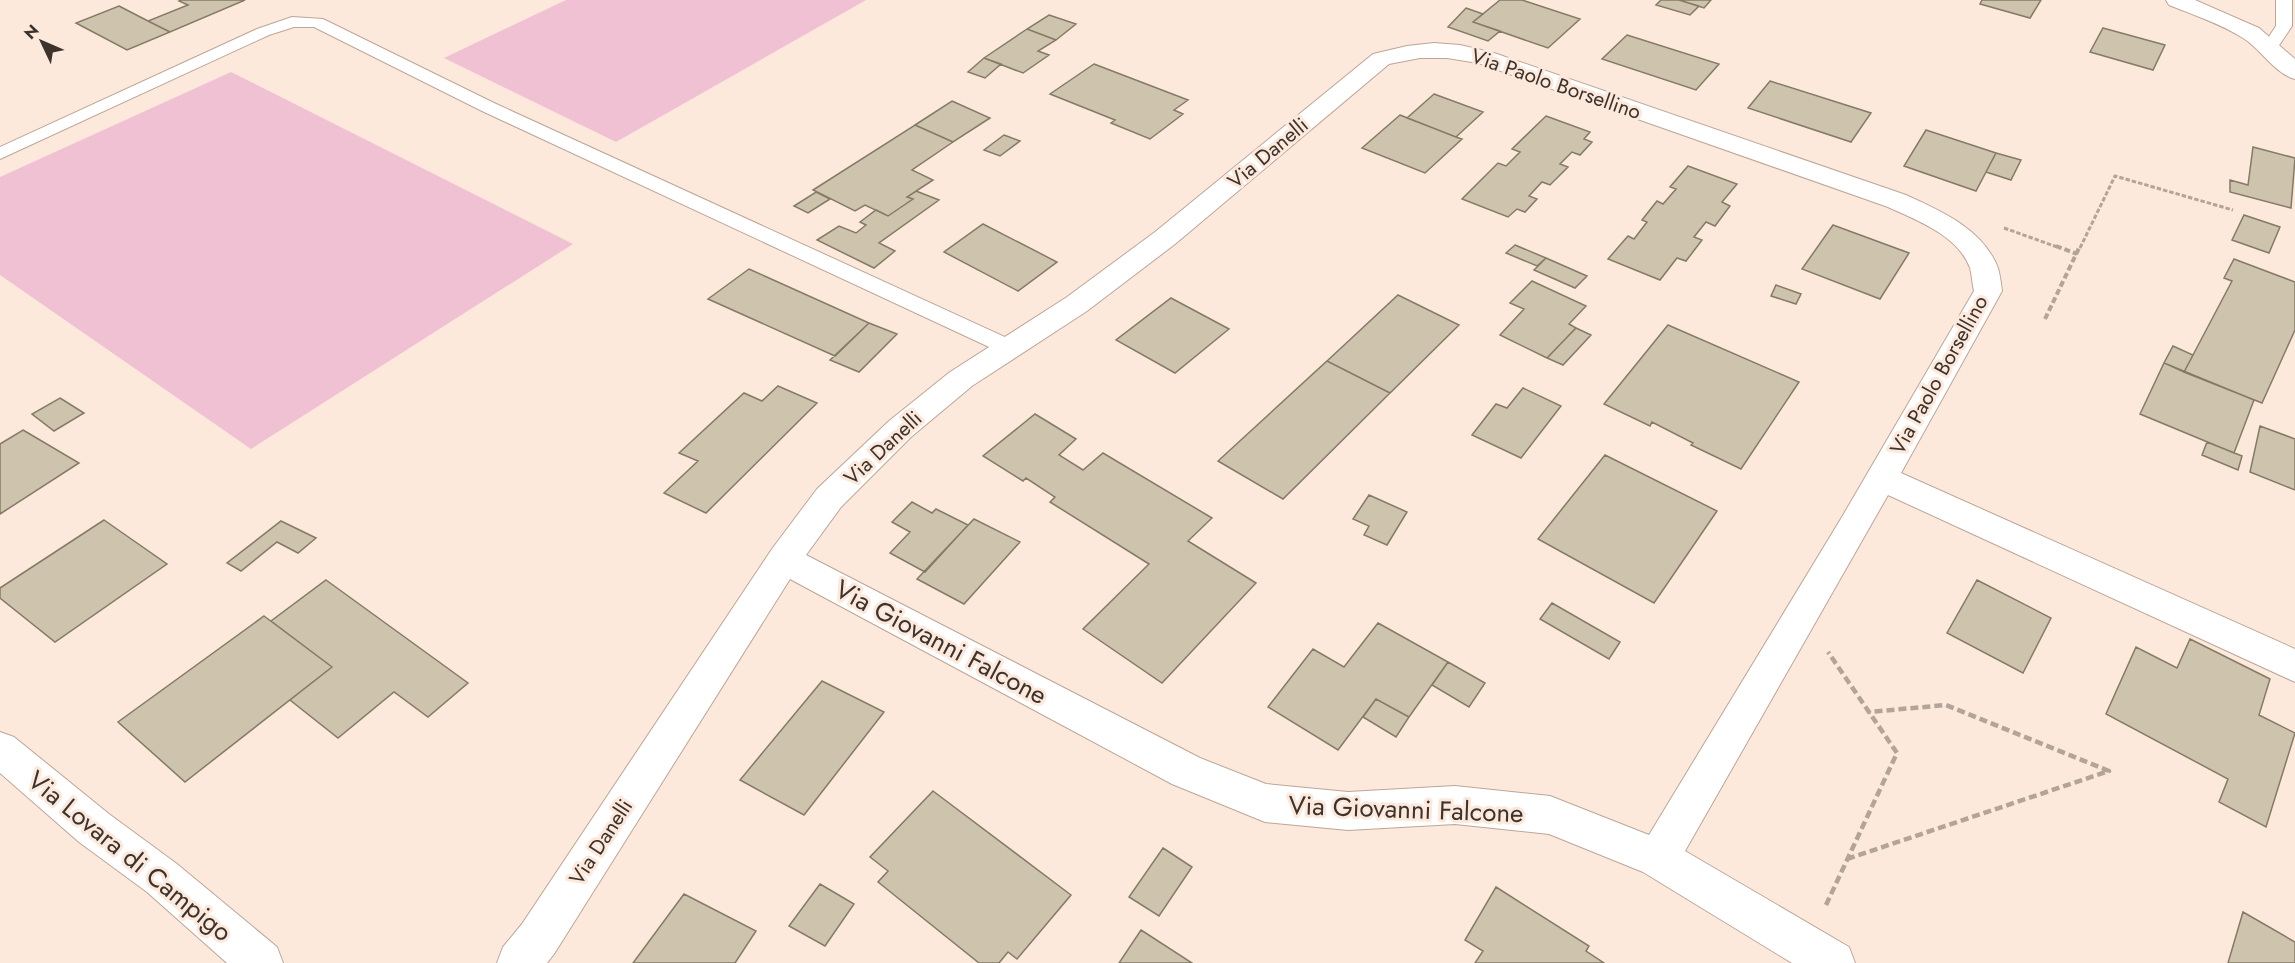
<svg xmlns="http://www.w3.org/2000/svg" width="2295" height="963" font-family="Jost,sans-serif">
  <style>
    .green { fill: #f0c1d3 }
    .building { fill: #cec3ac; stroke: #847b65; stroke-width: 1.5 }
    .lines { fill: none; stroke-linecap: round; stroke-linejoin: round }
    .lane-casing { stroke: #bda697; stroke-width: 2 }
    .street-casing { stroke: #bda697; stroke-width: 2 }
    .secondary-casing { stroke: #bda697; stroke-width: 2 }
    .path-far2 { stroke: #b3a499; stroke-width: 3; stroke-dasharray: 4.5 2; stroke-linecap: butt }
    .path-far1 { stroke: #b3a499; stroke-width: 4; stroke-dasharray: 6 3; stroke-linecap: butt }
    .path { stroke: #b3a499; stroke-width: 4.5; stroke-dasharray: 8 4; stroke-linecap: butt }
    .lane { fill: #fff; fill-rule: evenodd }
    .street { fill: #fff; fill-rule: evenodd }
    .secondary { fill: #fff; fill-rule: evenodd }
    .labels { text-anchor: middle; dominant-baseline: central; stroke-width: 6; stroke-linejoin: round; paint-order: stroke }
    .street-label { font-size: 21px; fill: #3d332d; stroke: #fce9dc }
    .near-street-label { font-size: 26px; fill: #3d332d; stroke: #fce9dc }
  </style>
  <rect width="100%" height="100%" fill="#fce9dc"/>
  <!-- green -->
  <path class="green" d="M566,0H866L616,142L444,58Z
    M231,72L573,244L251,449L0,275V177Z"/>
  <!-- building -->
  <path class="building" d="M245,0L170,32L148,21L188,5L179,1L181,0Z
    M1500,0H1522L1580,19L1548,48L1473,22Z
    M1661,0H1679L1699,6L1690,15L1656,5Z
    M1679,0H1711L1704,8Z
    M1982,0H2041L2030,18L1980,4Z
    M119,6L148,21L170,32L127,50L76,23Z
    M1466,8L1483,14L1473,22L1500,31L1488,41L1448,27Z
    M1049,15L1076,24L1056,40L1027,29Z
    M2103,28L2165,45L2153,70L2090,52Z
    M1027,29L1056,40L1038,51L1049,55L1023,73L984,58Z
    M1627,35L1719,64L1696,90L1602,59Z
    M984,58L1001,64L985,78L968,72Z
    M1094,64L1188,100L1174,110L1183,114L1150,139L1111,123L1115,120L1050,94Z
    M1770,81L1871,113L1851,142L1748,108Z
    M1434,94L1483,112L1456,137L1407,118Z
    M952,101L990,118L953,142L915,125Z
    M1400,115L1456,137L1462,139L1425,173L1362,148Z
    M1546,116L1590,132L1584,139L1592,142L1580,155L1572,152L1560,164L1568,167L1550,185L1542,182L1529,196L1537,199L1525,212L1517,209L1508,217L1462,199L1498,163L1506,166L1520,152L1512,149Z
    M915,125L953,142L912,170L933,180L907,197L913,199L888,216L865,205L855,211L813,190Z
    M1926,130L1996,153L1976,191L1904,166Z
    M1004,135L1020,141L1000,156L984,150Z
    M2253,147L2295,158L2291,208L2230,192V180L2248,185Z
    M1996,153L2021,160L2011,180L1986,172Z
    M1688,166L1737,184L1722,202L1730,206L1715,226L1706,222L1694,237L1702,240L1686,261L1677,258L1660,280L1608,259L1628,236L1634,239L1647,222L1642,220L1657,201L1663,204L1676,189L1670,187Z
    M916,191L939,200L879,243L895,251L874,268L817,240L839,226L856,233L866,225L860,222L876,210L888,216L913,199L907,197Z
    M816,192L830,199L808,213L794,206Z
    M2244,215L2280,227L2269,253L2232,240Z
    M983,224L1057,262L1018,291L944,252Z
    M1833,225L1909,253L1880,299L1802,269Z
    M1515,245L1546,258L1537,266L1506,253Z
    M1546,258L1587,276L1575,288L1534,270Z
    M2234,259L2295,282V330L2262,403L2184,372L2232,281L2224,278Z
    M749,269L869,323L835,356L708,299Z
    M1532,281L1586,306L1569,324L1576,328L1547,358L1500,335L1524,309L1510,303Z
    M1776,285L1801,294L1796,304L1771,296Z
    M1398,295L1459,325L1390,393L1327,361Z
    M1171,298L1229,329L1175,373L1116,340Z
    M869,323L897,334L859,372L830,360Z
    M1668,325L1799,382L1741,469L1691,445L1693,443L1652,422L1650,426L1604,404Z
    M1576,328L1591,335L1563,365L1547,358Z
    M2173,346L2193,355L2184,372L2164,363Z
    M1327,361L1390,393L1283,499L1218,461Z
    M2164,363L2254,400L2234,453L2140,414Z
    M778,386L817,403L706,513L664,493L698,461L679,453L744,393L762,401Z
    M1523,388L1561,406L1521,458L1472,435L1496,404L1507,408Z
    M60,398L84,413L54,431L32,414Z
    M1035,414L1076,439L1059,455L1083,470L1103,453L1212,518L1188,541L1256,583L1162,683L1083,629L1149,564L1050,502L1055,497L1026,478L1023,481L983,456Z
    M2260,426L2295,439V490L2250,472Z
    M23,430L79,463L0,514V444Z
    M2207,442L2242,456L2238,470L2202,455Z
    M1605,455L1717,511L1654,603L1538,539Z
    M1369,495L1407,512L1387,545L1364,535L1369,526L1353,519Z
    M912,502L932,513L936,509L968,525L925,572L890,553L910,532L892,522Z
    M974,519L1020,542L964,604L917,579Z
    M104,520L167,564L55,642L0,598V588Z
    M281,521L316,538L298,553L277,542L241,571L227,563Z
    M326,580L468,683L428,717L394,692L338,738L290,700L332,667L271,621Z
    M1977,580L2051,618L2023,673L1947,633Z
    M1552,603L1620,642L1609,659L1540,619Z
    M264,616L332,667L185,782L118,722Z
    M1378,623L1448,662L1409,717L1376,699L1338,750L1268,707L1313,649L1344,667Z
    M2190,639L2270,679L2259,715L2295,733L2266,827L2219,802L2228,779L2106,714L2136,647L2177,668Z
    M1448,662L1485,683L1469,707L1432,685Z
    M822,681L884,712L804,815L740,780Z
    M1376,699L1409,717L1396,737L1363,717Z
    M933,791L1071,895L1017,959L1008,952L999,963H979L878,882L888,871L870,857Z
    M1163,848L1192,867L1159,916L1129,897Z
    M820,884L854,904L825,946L789,926Z
    M1496,887L1589,946L1586,951L1604,963H1475L1483,951L1465,940Z
    M684,894L756,931L735,963H633Z
    M2243,912L2295,942V963H2228Z
    M1141,930L1192,963H1119Z"/>
  <g class="lines">
    <defs>
      <path id="lane" d="M2276,0H2292V26L2276,50L2270,52L2262,47L2276,26Z
        M292,17L323,19L494,103L1018,343L1021,348L1018,353L1010,355L1002,353L482,111L314,27H294L269,35L0,159V147L257,29Z"/>
      <path id="street" d="M2166,0H2195L2259,28L2295,59V79C2275,74 2261,49 2243,38C2221,24 2194,15 2169,5Z
        M1434,43L1460,45L1494,53L1906,195C1941,211 1983,229 1998,268C2000,275 2001,283 2002,291L1901,473L2295,649V682L1888,495L1685,851L1849,947L1855,963H1792L1643,872L1549,834L1455,824L1348,830L1265,822L1172,784L790,579L554,954L547,963H497L503,947L522,924L772,549L817,489L889,421L950,372L1067,297L1155,232L1373,54L1407,46ZM1420,58H1447L1478,63L1888,207C1916,220 1958,235 1970,268C1972,275 1972,283 1974,291L1842,517L1649,835L1550,796L1455,786L1348,792L1266,784L1200,758L806,555L841,507L911,437L972,386L1087,311L1175,244L1389,64Z"/>
      <path id="secondary" d="M0,732L14,737L109,814L177,864L277,947L283,963H227L147,892L79,842L0,773Z"/>
    </defs>
    <!-- lane casing -->
    <use href="#lane" class="lane-casing"/>
    <!-- street casing -->
    <use href="#street" class="street-casing"/>
    <!-- secondary casing -->
    <use href="#secondary" class="secondary-casing"/>
    <!-- path-far2 -->
    <path class="path-far2" d="M2004,228L2060,248
      M2080,248L2115,176L2233,210"/>
    <!-- path-far1 -->
    <path class="path-far1" d="M2056,246L2077,254
      M2045,319L2080,246"/>
    <!-- path -->
    <path class="path" d="M1847,859L2109,771L1946,705L1869,712
      M1826,905L1897,753L1828,652"/>
    <!-- lane -->
    <use href="#lane" class="lane"/>
    <!-- street -->
    <use href="#street" class="street"/>
    <!-- secondary -->
    <use href="#secondary" class="secondary"/>
  </g>
  <g class="labels">
    <!-- street labels -->
    <g class="street-label">
      <text transform="translate(1556 84) rotate(19)">Via Paolo Borsellino</text>
      <text transform="translate(1268 153) rotate(-40)">Via Danelli</text>
      <text transform="translate(1939 375) rotate(-61)">Via Paolo Borsellino</text>
      <text transform="translate(883 448) rotate(-43)">Via Danelli</text>
      <text transform="translate(601 842) rotate(-57)">Via Danelli</text>
    </g>
    <!-- near-street labels -->
    <g class="near-street-label">
      <text transform="translate(941 642) rotate(28)">Via Giovanni Falcone</text>
      <text transform="translate(1406 809) rotate(2)">Via Giovanni Falcone</text>
      <text transform="translate(130 856) rotate(39)">Via Lovara di Campigo</text>
    </g>
  </g>
  <!-- north arrow -->
  <g transform="translate(42 42) rotate(314)" stroke="#fce9dc" stroke-width="4.5" paint-order="stroke">
  <path d="M0-4.5L10 22L0 15L-10 22Z" fill="#3d332d"/>
  <text y="-9" font-size="16" font-weight="bold" text-anchor="middle" fill="#3d332d">N</text>
  </g>
</svg>
